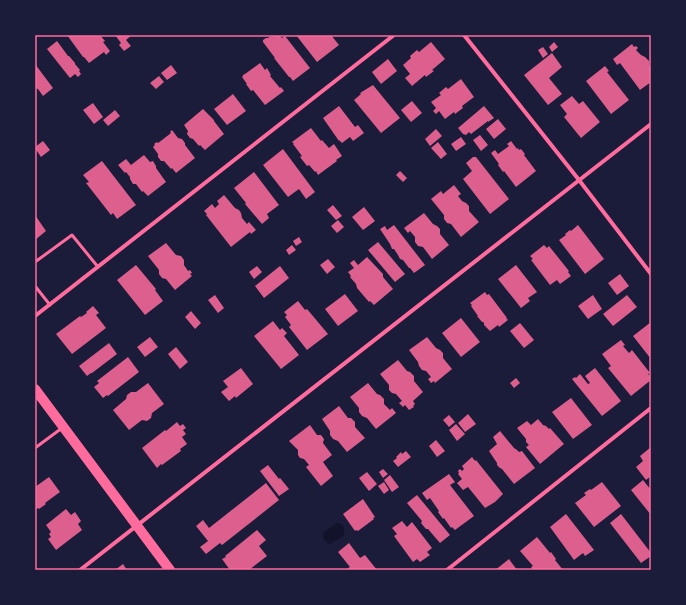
<svg xmlns="http://www.w3.org/2000/svg" width="686" height="605" font-family="'Roboto Condensed',sans-serif">
  <style>
    .water { fill: #12122b }
    .building { fill: #dd5f8e }
    .lines { fill: none; stroke-linecap: round; stroke-linejoin: round }
    .service { stroke: #ff6b9d; stroke-width: 3 }
    .minor { stroke: #ff6b9d; stroke-width: 4 }
    .primary { stroke: #ff6b9d; stroke-width: 10 }
    .neatline { fill: none; stroke: #ff6b9d; stroke-width: 1.5 }
  </style>
  <rect width="100%" height="100%" fill="#1b1b3a"/>
  <!-- water -->
  <path class="water" d="M337,523C344,524 346,529 343,536L330,544C325,542 323,539 323,533Z"/>
  <!-- building -->
  <path class="building" d="M67,35H100L105,41L103,42L110,51L106,55L104,52L89,63L84,57H83Z
    M115,35H132L126,40L131,46L124,51L119,45L121,43Z
    M271,35H279L282,38L285,36L310,68L293,81L290,77H289L274,58H275L263,42V40L266,38H268L271,36L273,38Z
    M296,35H331L339,45L317,62Z
    M57,41L68,56H69L75,63V64L80,70L79,71L81,74L78,77L75,74L70,78L47,49Z
    M431,42L445,59L432,70L434,71L426,77L425,75L412,86L405,78L410,74L403,65L411,58L410,56L417,50L419,52Z
    M554,42L558,47L552,52L549,47Z
    M632,44L634,47L636,46L638,48L636,50L641,55L645,57L649,61V65L651,68V82L640,90L620,63L617,65L613,59Z
    M543,47L548,54L543,58L538,50Z
    M552,53L562,67L549,78L562,94L548,105L524,75Z
    M388,59L397,71L381,84L372,72Z
    M260,63L265,70L267,68L271,75L270,76L280,88L281,87L284,91L265,105L253,90L251,91L246,84H247L242,77L243,76V75L245,74Z
    M35,64L53,88L43,96L38,89L35,88Z
    M171,65L177,73L167,80L161,73Z
    M605,66L609,71L607,72L629,100L611,114L586,81Z
    M159,76L164,82L156,89L150,83Z
    M461,79L474,97L462,106L463,108L455,114L454,112L445,119L439,111L436,114L433,111L436,108L431,102L441,95L439,93L446,87L448,89Z
    M373,85L400,118L381,133L354,100L361,94L360,93Z
    M233,94L246,111L227,125L214,109Z
    M572,96L579,104L583,101L600,122L581,138L564,117L567,114L560,105Z
    M412,101L422,113L411,122L401,110Z
    M93,103L103,117L94,124L83,110Z
    M339,106L355,127L358,125L364,133L353,141L350,137L342,143L339,140V141L323,118Z
    M484,106L494,118L488,122V121L471,134L469,132L466,135L463,134L458,128Z
    M203,109L214,120V121L224,134L205,150L200,145L199,146L193,139L190,138L187,134L188,131L184,125Z
    M115,110L120,116L108,126L103,120Z
    M498,119L506,129L494,139L486,129Z
    M311,128L321,141L322,140L329,148L334,144L342,156L336,160L337,161L318,175L316,171L315,172L309,165L307,166L300,157L302,156L293,144H294L292,142Z
    M436,129L442,136L430,146L425,139Z
    M172,130L178,138L182,139L185,143V145L195,158L176,173L172,168L171,169L164,161H161L158,157V154L153,147L155,145L154,144L157,142L158,143L162,140L171,133L170,132Z
    M480,135L488,145L481,151L473,140Z
    M461,137L466,144L456,151L451,144Z
    M43,141L50,150L41,157L35,148V147Z
    M511,141L517,149L518,148L519,150L521,149L525,154L524,155L536,171L516,187L504,171L503,172L498,165L499,164L491,153L495,150L498,154L509,146L507,144Z
    M438,142L447,154L441,159L431,148Z
    M283,149L315,192L306,199L299,189L288,197L263,165Z
    M144,155L150,162L153,161L156,166V168L166,182L148,196L143,191L142,192L136,184H133L130,179V177L126,172L125,173L118,165L126,159L131,165Z
    M473,157H476L509,199L490,214L463,179L472,171L466,163Z
    M102,161L136,205L117,219L113,213L111,215L86,183L89,182L83,175Z
    M400,171L407,178L403,182L396,175Z
    M254,172L279,205L267,214L269,218L262,224L245,204L246,203L234,188Z
    M454,185L461,194L458,196L462,201L466,203L469,206V211L479,222L461,237L451,224L447,223L444,219V215L431,199L441,191L443,194Z
    M224,195L235,208L239,210L241,213L242,218L247,224L249,222L256,230L251,234L250,232L231,247L206,215L207,214L204,211L212,204L215,208L219,204L217,201Z
    M333,205L342,216L336,220L327,210Z
    M364,207L375,221L363,230L352,217Z
    M424,213L433,224L437,226L440,229V234L449,245L432,259L423,247L418,246L415,242V237L410,231L408,233L404,228Z
    M35,215L46,231L35,240Z
    M338,220L344,227L337,233L331,226Z
    M394,225L425,265L414,273L410,268H409L403,260L400,259L398,255L394,249H392L390,244L380,229L385,226L387,230Z
    M578,225L604,259L585,274L559,240L566,235L565,234L570,230L571,231Z
    M299,237L302,242L296,246L293,241Z
    M378,242L405,274L395,282L368,250Z
    M166,243L176,255L181,256L184,260V265L188,271L190,270L192,273L190,274L192,276L175,290L166,279L162,278L159,274V270L148,256Z
    M292,245L296,250L289,255L286,250Z
    M544,245L547,248L549,246L569,271L568,272L571,276L560,284L557,280L550,285L531,260L533,259L530,256Z
    M367,257L383,274V277L393,289L374,305L370,301L369,302L357,288L356,284L350,277L351,276L348,272L354,268L350,263L354,260L358,265Z
    M328,259L335,267L327,274L320,265Z
    M136,265L156,289L155,290L163,301L145,315L117,280Z
    M516,265L537,292L528,298L530,301L521,308L498,279Z
    M257,266L262,272L254,279L249,272Z
    M280,266L289,278L264,298L255,286Z
    M620,274L629,286L617,295L608,283Z
    M485,292L487,295L489,294L507,318H506L508,320L499,327L498,325L490,331L484,325V323L483,322H482L477,316H478L471,306L472,305L470,303Z
    M345,294L358,311L338,326L325,309Z
    M215,295L224,308L218,313L208,300Z
    M593,295L602,309L588,319L578,306Z
    M627,295L637,307L613,326L603,314Z
    M298,301L305,310L307,309L328,334L307,350L289,327L291,325L285,317L287,315L284,312Z
    M93,306L99,313L96,315L106,328L72,354L56,334L80,316L81,317L87,313L86,312Z
    M191,311L201,323L195,329L185,317Z
    M461,318L480,342L461,357L442,333Z
    M273,321L280,330L282,328L287,333L284,336L299,355L281,369L254,336Z
    M651,322V359L633,336Z
    M520,323L534,340L524,348L510,331Z
    M150,337L158,347L145,357L137,347Z
    M427,337L436,348L440,350L443,353V358L452,369L435,383L434,381L431,383L428,379L431,377L426,371L422,370L419,366L418,362L409,350Z
    M621,340L625,345L623,346L629,353L632,350L650,373L648,374L651,377V380L631,396L608,368L611,366L602,354Z
    M109,343L117,354L92,373H91L87,376L79,366Z
    M176,347L188,362L180,369L168,354Z
    M128,357L139,372L108,396L107,395L103,398L94,387L99,383L97,381Z
    M398,360L407,371L410,372L414,376V381L423,392L413,401L415,404L413,406L414,407L409,410L405,405L403,407L399,403L402,401L396,394L392,393L389,390V385L380,374Z
    M241,368L253,384L236,398L235,396L229,401L221,392L228,387L223,381Z
    M595,368L621,401L602,416L572,379L575,377L576,378L580,374L588,384L590,383L585,376Z
    M516,378L520,383L514,388L510,383Z
    M148,383L164,404L152,413L151,418L147,421L142,420L129,430L113,410L126,399L127,395L131,392H136Z
    M368,383L377,394L380,395L384,399V404L390,410L392,408L396,413L376,429L367,418L362,416L359,412V408L350,397Z
    M571,398L592,425L573,439L552,412Z
    M339,406L348,418H351L355,422V427L365,438L347,452L338,441L333,439L330,435V431L322,419Z
    M468,414L476,424L465,432L458,423Z
    M449,415L455,422L449,427L443,420Z
    M538,419L543,425L546,426L549,429L550,428L564,444L540,464L526,447L529,445L526,442V439L517,428L527,421L531,425Z
    M177,422L180,426L183,424L186,428L183,430L186,434L182,437L187,444L180,449L181,451L162,465L161,464L157,468L142,448L165,430L166,431Z
    M456,424L465,434L457,441L449,430Z
    M310,425L317,435H321L324,439L323,443L332,455L323,462L333,476L321,486L306,467L309,465L304,459L300,458L298,455V450L289,441Z
    M500,431L514,448L517,450L519,452L522,451L535,468L514,484L502,469L500,468L497,465V463L489,451L497,444L493,437Z
    M436,440L445,451L437,457L429,446Z
    M651,447V476L646,480L636,467L643,461L640,456Z
    M406,451L411,457L398,467L393,461L397,458L396,457L401,452L402,454Z
    M472,457L475,461L476,460L503,494L495,502L485,508L468,487L463,490L457,483L462,479L458,474L459,473L458,471L460,469L462,471L464,469L462,466Z
    M268,465L279,479L280,478L289,489L279,496L260,471Z
    M383,469L388,474L383,478L379,472Z
    M367,472L377,484L369,491L359,478Z
    M449,474L455,482L450,485L474,516L455,530L452,527L451,528L444,518L443,519L438,512L439,511L430,498L427,500L422,493Z
    M390,475L399,487L392,492L384,480Z
    M49,477L60,492L45,503L46,504L39,509L38,508L35,510V487Z
    M643,480L651,490V515L631,490Z
    M384,482L389,490L384,494L378,486Z
    M602,482L621,506L594,527L575,503L586,495L584,493L590,489L591,490Z
    M266,483L279,500L222,545L220,543L206,554L200,547L208,541L196,526L203,520L209,528Z
    M417,495L450,535L440,543L428,529H426L421,523L422,521L407,503Z
    M363,499L375,517L373,518L374,519L358,531L356,530L355,531L343,514Z
    M66,509L71,515L75,512L81,521L78,524L82,530L56,550L48,539L51,537L49,534L51,532L46,525Z
    M566,514L594,550L585,556L583,553L574,560L550,527Z
    M621,514L651,553V556L641,563L610,523Z
    M402,521L407,527L412,522L432,548L427,552L430,555L420,562L417,559L413,562L394,536L397,534L392,528Z
    M257,530L266,540L259,546L267,556L249,570H230L222,559L226,557L225,556Z
    M537,537L550,553L551,552L556,559L555,560L563,570H533L531,567L533,566L520,551Z
    M349,543L360,558L365,555L377,570H350L348,568L350,567L338,552Z
    M509,559L517,570H495L499,567Z
    M123,564L127,570H115Z"/>
  <g class="lines">
    <!-- service -->
    <path class="service" d="M35,262L72,235L98,267
      M35,286L50,305
      M35,448L62,428"/>
    <!-- minor -->
    <path class="minor" d="M464,35L579,180L651,274
      M35,316L394,35
      M80,570L651,124
      M447,570L651,408"/>
    <!-- primary -->
    <path class="primary" d="M35,389L170,570"/>
  </g>
  <!-- border -->
  <rect width="686" height="605" fill="none" stroke="#1b1b3a" stroke-width="72"/>
  <rect x="36" y="36" width="614" height="533" class="neatline"/>
</svg>
